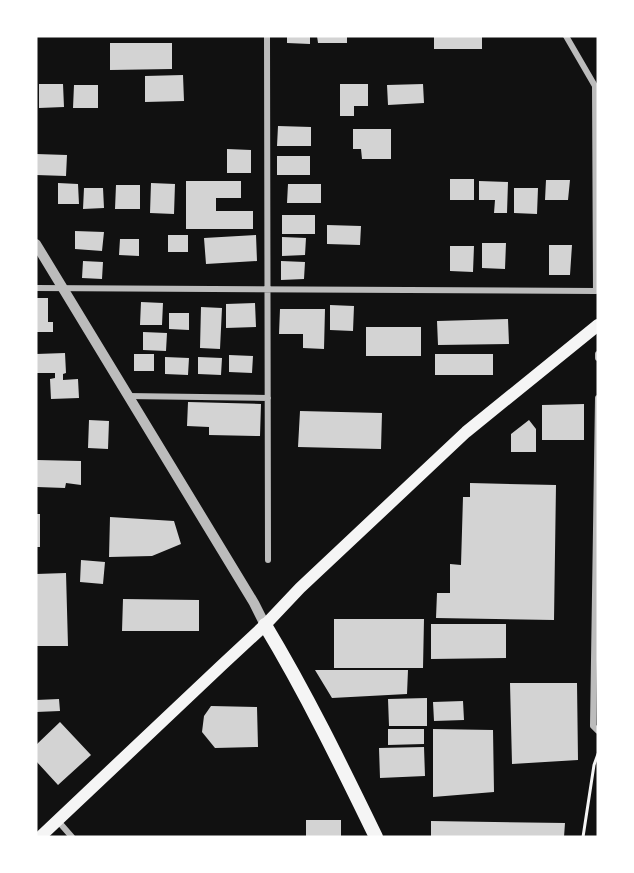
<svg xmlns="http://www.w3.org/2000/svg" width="634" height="873" font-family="'Source Sans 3',sans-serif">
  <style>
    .building { fill: #d3d3d3 }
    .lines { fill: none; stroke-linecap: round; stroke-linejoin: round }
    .path { stroke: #f5f5f5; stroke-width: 3 }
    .minor { stroke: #bcbcbc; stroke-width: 6 }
    .tertiary { stroke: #bcbcbc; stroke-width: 10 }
    .secondary { stroke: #f5f5f5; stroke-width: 12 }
    .primary { stroke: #f5f5f5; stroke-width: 14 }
  </style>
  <rect width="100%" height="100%" fill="#111"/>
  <!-- building -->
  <path class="building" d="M287,36H310V44L287,43Z
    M317,36H347V43H318Z
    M434,36H482V49H434Z
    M110,43H172V69L110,70Z
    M183,75L184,101L145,102V76Z
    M39,84H63L64,107L39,108Z
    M340,84H368V106H354V116H340Z
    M423,84L424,103L388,105L387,85Z
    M74,85H98V108H73Z
    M278,126L311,127V146H277Z
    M353,129H391V159H362L361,149H353Z
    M227,149L251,150V173H227Z
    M36,154L67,155L66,176L36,175Z
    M277,156H310V175H277Z
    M450,179H474V200H450Z
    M546,180H570L568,200H545Z
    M186,181H241V198H216V211H253V229H186Z
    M479,181L508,182L507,213H494L495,200H479Z
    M58,183L78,184L79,204H58Z
    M151,183L175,184L174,214L150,213Z
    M288,184H321V203H287Z
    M116,185H140V209H115Z
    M84,188H103L104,208L83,209Z
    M514,188H538L537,214L514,213Z
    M282,215H315V234H282Z
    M327,225L361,226L360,245L327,244Z
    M75,231L104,232L102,251L75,249Z
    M168,235H188V252H168Z
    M256,235L257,261L206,264L204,238Z
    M282,237L306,238L305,255L282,256Z
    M120,239H139V256L119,255Z
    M482,243H506L505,269L482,268Z
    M549,245H572L570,275H549Z
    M450,246H474L473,272L450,271Z
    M83,261L103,262L102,279L82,278Z
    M281,261L305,262L304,279L281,280Z
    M36,298H48V322H53V332H36Z
    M141,302L163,303L162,325H140Z
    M255,303L256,327L226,328V304Z
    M330,305L354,306L353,331L330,330Z
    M201,307L222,308L220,349L200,348Z
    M280,309H325L324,349L303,348V334H279Z
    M169,313H189V330L169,329Z
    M508,319L509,344L438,345L437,321Z
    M366,327H421V356H366Z
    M143,332L167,333L166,351L143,350Z
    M65,353L66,373L63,374V380L78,379L79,398L51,399L50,379L55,378V373H36V354Z
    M134,354H154V371H134Z
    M435,354H493V375H435Z
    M229,355L253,356L252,373L229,372Z
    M165,357L189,358L188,375L165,374Z
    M198,357L222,358L221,375L198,374Z
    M188,402L261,404L260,436L209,435V427L187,426Z
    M584,404V440H542V405Z
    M300,411L382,413L381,449L298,447Z
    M89,420L109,421L108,449L88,448Z
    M529,420L536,429V452H511V434Z
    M37,460L81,461V485L66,483L65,488L37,487Z
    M470,483L556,485L554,620L436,618L437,593H450V564L461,565L463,497H470Z
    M36,514H40V547H36Z
    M110,517L174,521L181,544L152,556L109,557Z
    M81,560L105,562L103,584L80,582Z
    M66,573L68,646H36V574Z
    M123,599L199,600V631H122Z
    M334,619H424L423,668H334Z
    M431,624H506V658L431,659Z
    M315,670H408L407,694L332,698Z
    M510,683H577L578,760L512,764Z
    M427,698V726H389L388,699Z
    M59,699L60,711L36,712V700Z
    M463,701L464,720L434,721L433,702Z
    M211,706L257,707L258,747L215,748L202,732L204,716Z
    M60,722L91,755L58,785L36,761V745Z
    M388,729H424V744L388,745Z
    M433,729L493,730L494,792L433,797Z
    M424,747L425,776L380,778L379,748Z
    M306,820H341V837H306Z
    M431,821L565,823L564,837H431Z"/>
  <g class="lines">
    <!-- path -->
    <path class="path" d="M583,837L594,765L598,754"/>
    <!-- minor -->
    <path class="minor" d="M267,36L268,560
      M566,36L595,86L596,291
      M36,288L596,291L598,289
      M598,354V358
      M127,396L268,398
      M598,398L593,726L598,731
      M58,821L72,837"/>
    <!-- tertiary -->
    <path class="tertiary" d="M36,244L254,603L265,625"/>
    <!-- secondary -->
    <path class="secondary" d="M40,837L222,665L265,625L300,588L466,432L598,325"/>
    <!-- primary -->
    <path class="primary" d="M265,625C306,693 341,765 376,837"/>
  </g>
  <!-- border -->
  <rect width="634" height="873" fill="none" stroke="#ffffff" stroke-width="75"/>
</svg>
